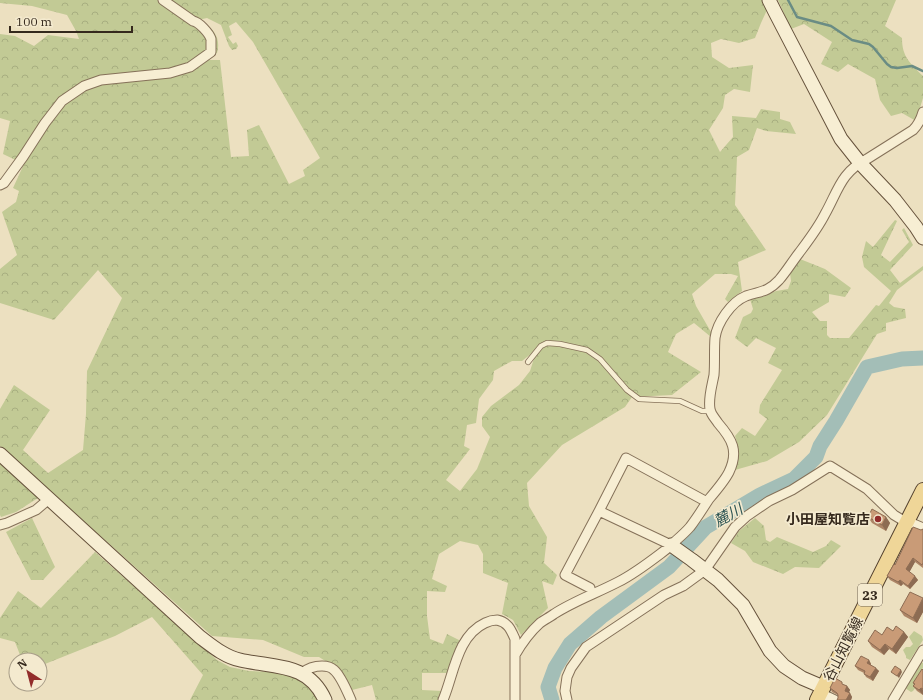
<svg xmlns="http://www.w3.org/2000/svg" width="923" height="700" font-family="'IBM Plex Serif','Noto Sans JP',serif">
  <style>
    .green { fill: #c2ca95 }
    .forest { fill: url(#forest-crowns); fill-rule: evenodd }
    .lines { fill: none; stroke-linecap: round; stroke-linejoin: round }
    .stream { stroke: #6a8c84; stroke-width: 2.5 }
    .river { stroke: #a3beb7; stroke-width: 15 }
    .lane-casing { stroke: #857159; stroke-width: 6 }
    .street-casing { stroke: #857159; stroke-width: 11 }
    .secondary-casing { stroke: #66523c; stroke-width: 15 }
    .primary-casing { stroke: #523f2d; stroke-width: 16 }
    .lane { stroke: #f7eed3; stroke-width: 4.5 }
    .street { stroke: #f7eed3; stroke-width: 9 }
    .secondary { stroke: #f7eed3; stroke-width: 13 }
    .primary { stroke: #efd698; stroke-width: 14 }
    .wall { fill: #ad8566 }
    .shaded-wall { fill: #8d6c53 }
    .building { fill: #c99b77; stroke: #8d6c53 }
    .poi-dot { fill: #922d2b; stroke: #f4eacf; stroke-width: 1.5 }
    .labels { text-anchor: middle; dominant-baseline: central; stroke-width: 3.5; stroke-linejoin: round; paint-order: stroke }
    .shield { fill: #f4eacf; stroke: #6e6352; stroke-width: 1 }
    .shield-label { font-size: 13px; font-weight: bold; fill: #35291d }
    .poi-label { font-size: 14px; font-weight: bold; fill: #35291d; stroke: #f4eacf; text-anchor: end }
    .street-label { font-size: 14px; fill: #35291d; stroke: #f4eacf }
    .water-label { font-size: 15px; font-style: italic; fill: #2c5453; stroke: #f4eacf }
  </style>
  <defs>
    <pattern id="forest-crowns" width="20" height="18" patternUnits="userSpaceOnUse"><rect width="20" height="18" fill="#c2ca95"/><path d="M2 6a3 3 0 1 1 6 0M12 15a3 3 0 1 1 6 0" fill="none" stroke="#a7ae80"/></pattern>
  </defs>
  <rect width="100%" height="100%" fill="#ece0c0"/>
  <!-- green -->
  <path class="green" d="M914,631L922,636L923,640L910,660L906,658V656L903,650L906,647H910L913,644L909,637Z
    M921,662L923,663V668L914,682L916,687L913,691L911,692L905,688Z"/>
  <!-- forest -->
  <path class="forest" d="M0,0H763L767,10L761,23L755,38L739,43L721,39L711,43L712,57L729,68L753,65L750,92L734,89L725,95L723,108L709,130L720,152L733,137L732,116L756,118L761,109L780,112V119L790,122L796,134L766,131L757,128L749,150L737,157L735,205L766,250L738,262L742,291L728,302L725,299L738,276L731,274H715L692,294L696,306L711,332V337L694,323L676,334L668,352L701,372L672,395L632,397L625,407L562,445L527,483L529,506L547,537L544,563L557,575L553,585L542,581L548,608L521,635L513,620L502,614L508,583L483,573V554L478,545L460,541L439,554L432,579L447,586L445,592L427,591V616L430,639L443,644L447,634L461,641L448,673H422V690L443,691L439,700H376L372,685L352,690L341,671L319,657H304L263,640L212,636L0,446V409L14,385L50,410L23,450L48,473L83,450L86,414L87,371L122,298L98,270L54,320L0,303V269L17,255L2,212L16,202L19,191L13,188L24,164L3,154L10,121L0,118V34L15,36L34,46L48,35L79,39L76,31L67,15L32,6L0,3ZM207,18L221,25L229,46L232,50L236,49L238,46L236,42L233,44L228,37L232,35L229,26L236,22L253,42L320,158L303,170L305,176L289,184L259,125L247,130L249,156L231,157L220,60H196L211,56L217,53C221,40 215,29 203,23L193,26L189,22ZM537,349L530,371L519,385L491,406L482,417V426L490,437L477,469L460,491L446,480L470,449L464,446L467,425L476,423L479,399L493,380L494,371L512,361H522Z
    M778,0H896L885,26L902,38C902,57 910,63 923,76V98L916,121L902,113L891,116L880,100L875,79L848,64L838,72L821,64L832,42L804,24L791,29Z
    M895,220L897,221L881,255L890,262L909,242L902,230L904,228L913,245L890,270L900,283L923,266V270L897,290L889,303L894,307L905,309L906,318L886,323V331L877,334L827,415L799,442L767,461L735,470C739,455 740,451 735,436L742,428L755,436L767,419L759,413L760,405L782,370L768,363L776,348L756,338L747,347L735,338L743,317L751,313L753,309L750,299L765,296L776,291L788,289L791,281L790,273L800,259L825,269L851,288L845,297L829,294V302L812,312L820,321H827V335L830,338H849L876,305L879,306L891,291L864,267L862,257L866,241L873,247Z
    M0,463L38,498L16,512L1,517L0,515Z
    M32,518L55,567L43,580H31L6,532Z
    M755,518L764,526L766,540L770,542L777,537L813,552L826,546L831,540L841,546L819,568L795,567L783,574L753,562L745,551L731,543L739,531Z
    M95,552L217,660L230,667L249,671L273,672L290,674L307,684L318,700H190L203,675L152,617L115,636L40,666V660H22L15,642L0,638V618L18,591L41,608Z"/>
  <g class="lines">
    <!-- stream -->
    <path class="stream" d="M788,0L797,17L831,26L852,40L869,44L873,47L887,64L891,67L897,68L912,66L923,71"/>
    <!-- river -->
    <path class="river" d="M552,700L548,687L555,668L570,644L601,617L669,567L706,527L760,495L794,479L816,457L820,446L836,421L867,367L902,359L923,358"/>
    <defs>
      <path id="lane" d="M528,362L541,346L547,343L560,344L587,350L600,359L627,390L639,399L680,401L702,411H710"/>
      <path id="street" d="M0,185L4,183L23,157L45,123L62,101L84,86L101,80L170,73L190,67L211,52C211,48 211,43 211,39C209,33 199,22 193,21L163,0
        M599,511L671,545
        M0,525L7,523L36,510L49,499
        M590,588L565,575L599,511L626,458L707,502
        M515,655C522,643 530,632 540,623C544,620 550,617 554,614C574,601 597,593 618,582C636,573 652,560 668,548C675,541 683,535 690,527C697,518 703,508 709,499C715,492 725,480 729,472C739,451 732,439 718,423C715,418 711,415 710,409C708,398 712,386 714,375C715,363 714,350 715,338C717,323 731,302 746,296C760,291 767,293 779,280C786,272 792,262 799,253C808,241 818,228 825,214C838,191 841,172 867,159L913,130C918,125 921,119 923,112
        M302,673C308,668 314,666 322,666C326,666 331,667 334,670C341,676 347,691 351,700
        M820,693L835,700
        M443,700C454,674 457,636 485,623C489,621 493,620 497,620C508,622 511,630 515,639V700
        M567,700L565,691L567,677L571,668L586,647L664,595L683,586L705,570L735,527L747,516L769,501L792,490L830,466L867,489L894,515L904,521H907L923,528
        M893,700L923,650"/>
      <path id="secondary" d="M769,0L775,12L841,139L860,163L895,200L916,227L923,238
        M0,454L200,637C212,646 225,657 240,660C274,668 308,662 325,700
        M671,545L692,560L718,580L743,605L770,651L784,666L802,678L823,687"/>
      <path id="primary" d="M817,700L923,490"/>
    </defs>
    <!-- lane casing -->
    <use href="#lane" class="lane-casing"/>
    <!-- street casing -->
    <use href="#street" class="street-casing"/>
    <!-- secondary casing -->
    <use href="#secondary" class="secondary-casing"/>
    <!-- primary casing -->
    <use href="#primary" class="primary-casing"/>
    <!-- lane -->
    <use href="#lane" class="lane"/>
    <!-- street -->
    <use href="#street" class="street"/>
    <!-- secondary -->
    <use href="#secondary" class="secondary"/>
    <!-- primary -->
    <use href="#primary" class="primary"/>
  </g>
  <!-- wall -->
  <path class="wall" d="M868,517H886L890,523L886,531L872,523Z
    M923,529V568L915,562L909,572L918,580L910,589L903,584L901,586L890,580L887,576L921,530Z
    M923,598V612L917,623L904,616L900,610Z
    M893,631L904,632L908,637L896,654L889,649L884,655L872,647L868,641L882,635Z
    M869,660L871,664V665L879,671L873,681L866,677L864,673L858,670L855,666Z
    M923,670V695L917,691L913,686L914,684L913,683Z
    M844,685L847,686L850,690L849,692L852,697L851,700H837L838,698V695L832,692L830,688Z"/>
  <!-- shaded-wall -->
  <path class="shaded-wall" d="M886,517L890,523L886,531L882,525Z
    M913,558L915,562L909,573L906,569Z
    M915,576L918,580L910,589L908,586Z
    M900,580L903,584L901,586L898,582Z
    M923,599V612L917,623L913,618Z
    M904,632L908,637L896,654L892,649Z
    M885,644L889,649L884,655L880,650Z
    M869,660L871,664L870,667L867,663Z
    M876,668L879,671L873,681L870,677Z
    M901,670L902,672L899,678L897,676Z
    M847,686L850,690L848,694L845,691Z
    M921,688L923,690V695L919,690Z
    M850,693L852,697L851,700H846Z"/>
  <!-- building -->
  <path class="building" d="M872,509L886,517L882,525L868,517Z
    M913,527L921,530L923,529V563L922,565L913,558L906,569L915,576L908,586L900,580L898,582L887,576L894,564L895,565Z
    M910,592L923,598L913,618L900,610Z
    M896,626L904,632L892,649L885,644L880,650L868,641L875,630L882,635L887,627L893,631Z
    M861,656L869,660L867,663L876,668L870,677L864,674L865,671L855,666Z
    M895,666L901,670L897,676L891,672Z
    M922,669L923,670V689L921,688L919,690L913,686L915,684L913,683Z
    M835,678L842,682V684L847,686L845,691L850,693L846,700H837L838,698V695L837,693L830,688Z"/>
  <!-- markers -->
  <circle class="poi-dot" cx="878" cy="519" r="4"/>
  <g class="labels">
    <!-- shield labels -->
    <rect class="shield" x="858" y="584" width="24" height="22" rx="3"/>
    <g class="shield-label">
      <text x="870" y="595">23</text>
    </g>
    <!-- poi labels -->
    <g class="poi-label">
      <text x="870" y="519">小田屋知覧店</text>
    </g>
    <!-- street labels -->
    <g class="street-label">
      <text transform="translate(843 649) rotate(-63)">谷山知覧線</text>
    </g>
    <!-- water labels -->
    <g class="water-label">
      <text transform="translate(728 515) rotate(-29)">麓川</text>
    </g>
  </g>
  <!-- north arrow -->
  <g transform="translate(28 672) rotate(324)"><circle r="19" fill="#f4eacf" stroke="#a89d88"/>
  <path d="M0-3L7 15L0 10L-7 15Z" fill="#922d2b"/>
  <text y="-6" font-size="11" font-weight="bold" text-anchor="middle" fill="#35291d">N</text>
  </g>
  <!-- scale -->
  <path d="M10 26v6h122v-6" fill="none" stroke="#35291d" stroke-width="2"/>
  <text x="16" y="26" font-size="12" fill="#35291d" stroke="#f4eacf" stroke-width="3" paint-order="stroke">100 m</text>
</svg>
